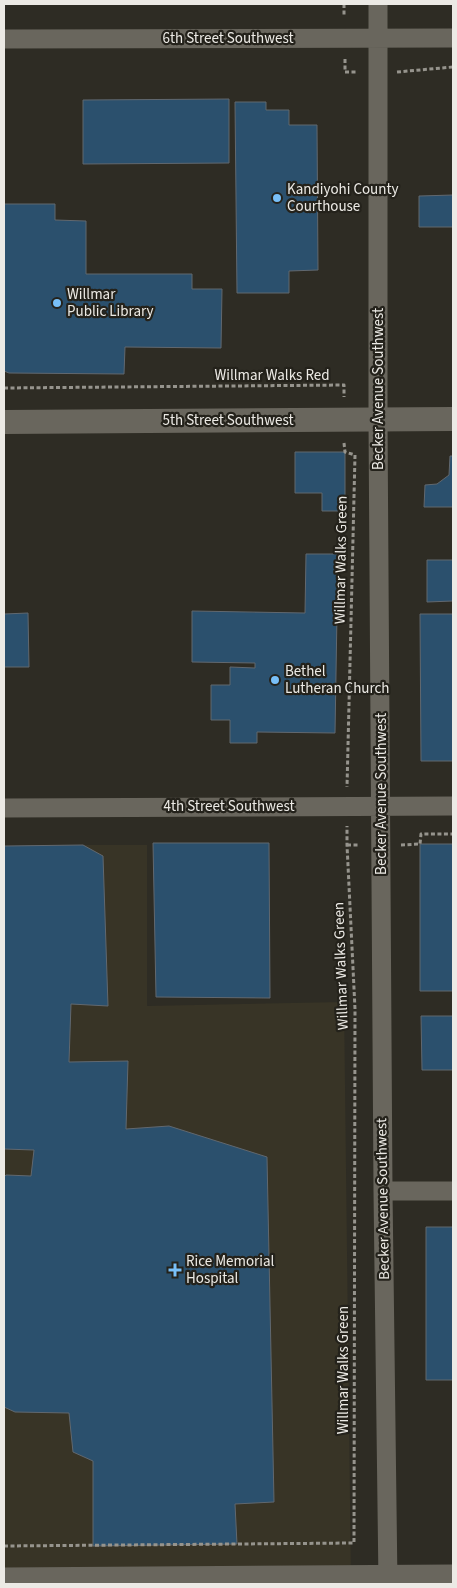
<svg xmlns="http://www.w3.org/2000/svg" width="457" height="1588" font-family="'Source Sans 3',sans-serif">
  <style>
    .built { fill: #383426 }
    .building { fill: #2b506d; stroke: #61686f }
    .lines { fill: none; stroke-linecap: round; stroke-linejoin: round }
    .path { stroke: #96948d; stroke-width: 3; stroke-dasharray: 4 2.5; stroke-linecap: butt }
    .minor { stroke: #69665d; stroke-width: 19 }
    .tertiary { stroke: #69665d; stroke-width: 24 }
    .poi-dot { fill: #78bff7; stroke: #24221b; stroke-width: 2 }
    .labels { text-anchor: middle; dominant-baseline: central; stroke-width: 4.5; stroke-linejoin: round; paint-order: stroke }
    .street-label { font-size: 15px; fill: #eceae5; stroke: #24221b }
    .poi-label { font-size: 15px; fill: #eceae5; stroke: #24221b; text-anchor: start }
  </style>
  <rect width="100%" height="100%" fill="#2e2c24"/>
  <!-- built -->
  <path class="built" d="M83,845H147V1006L344,1002L351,1584H4V846Z"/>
  <!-- building -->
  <path class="building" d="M229,99V163L83,164V100Z
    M235,102H266V110H289V125H317L318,270L289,271V293H237Z
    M453,195V227H419V196Z
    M4,204H55V220L86,221V274H192V289H222L221,348L125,347L124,374L9,373L4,371Z
    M295,452H345V511H322V493H295Z
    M450,456H453V507H424L425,485L437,484L449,475Z
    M306,554H338L335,733L257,732V743H230V720H211V685H230V667L255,668V663L192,662V611L305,613Z
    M427,560H453V601L427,602Z
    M28,613L29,667H4V614Z
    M420,614H453V761H421Z
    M153,843H269L270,998L156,997Z
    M420,844H453V991H420Z
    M83,845L103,856L108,1006L71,1004L69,1062L128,1061L126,1129L169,1126L267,1157L274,1502L235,1504L237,1544L93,1546V1461L73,1452L69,1413L15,1412L4,1407V1177L6,1175L31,1176L34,1150L4,1149V846Z
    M421,1016H453V1070H422Z
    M426,1227H453V1380H426Z"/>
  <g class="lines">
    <!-- path -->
    <path class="path" d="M344,4V17
      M345,59V72H358
      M397,72L453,67
      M4,388L344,385V397
      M344,443L345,452L355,455L347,787
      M347,845H360
      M401,845L420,844L421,834H453
      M4,1546L354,1543L355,1009L347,845V826"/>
    <!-- minor -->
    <path class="minor" d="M378,4V419L383,1191L388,1584
      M4,39L453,38
      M4,808L453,806
      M383,1191H453
      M4,1577L453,1574"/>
    <!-- tertiary -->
    <path class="tertiary" d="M4,422L453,419"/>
  </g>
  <!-- markers -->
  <g class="poi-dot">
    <circle cx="277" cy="198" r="5"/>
    <circle cx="57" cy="303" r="5"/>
    <circle cx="275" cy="680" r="5"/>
    <path d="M172.5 1262.5h5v5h5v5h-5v5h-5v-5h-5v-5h5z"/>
  </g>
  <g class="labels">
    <!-- street labels -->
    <g class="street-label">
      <text x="228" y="38">6th Street Southwest</text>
      <text x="272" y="375">Willmar Walks Red</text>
      <text transform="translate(378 389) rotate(-90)">Becker Avenue Southwest</text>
      <text x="228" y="420">5th Street Southwest</text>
      <text transform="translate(341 560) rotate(-89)">Willmar Walks Green</text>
      <text transform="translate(381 794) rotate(-90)">Becker Avenue Southwest</text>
      <text x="229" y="806">4th Street Southwest</text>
      <text transform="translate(341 966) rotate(-92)">Willmar Walks Green</text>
      <text transform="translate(383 1199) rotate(-91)">Becker Avenue Southwest</text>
      <text transform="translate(343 1370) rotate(-90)">Willmar Walks Green</text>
    </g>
    <!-- poi labels -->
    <g class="poi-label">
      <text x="287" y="189">Kandiyohi County<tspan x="287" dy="17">Courthouse</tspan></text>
      <text x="67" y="294">Willmar<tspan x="67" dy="17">Public Library</tspan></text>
      <text x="285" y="671">Bethel<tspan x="285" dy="17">Lutheran Church</tspan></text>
      <text x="186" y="1261">Rice Memorial<tspan x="186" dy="17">Hospital</tspan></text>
    </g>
  </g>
  <!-- border -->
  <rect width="457" height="1588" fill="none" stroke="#eceae5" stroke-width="10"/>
</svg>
